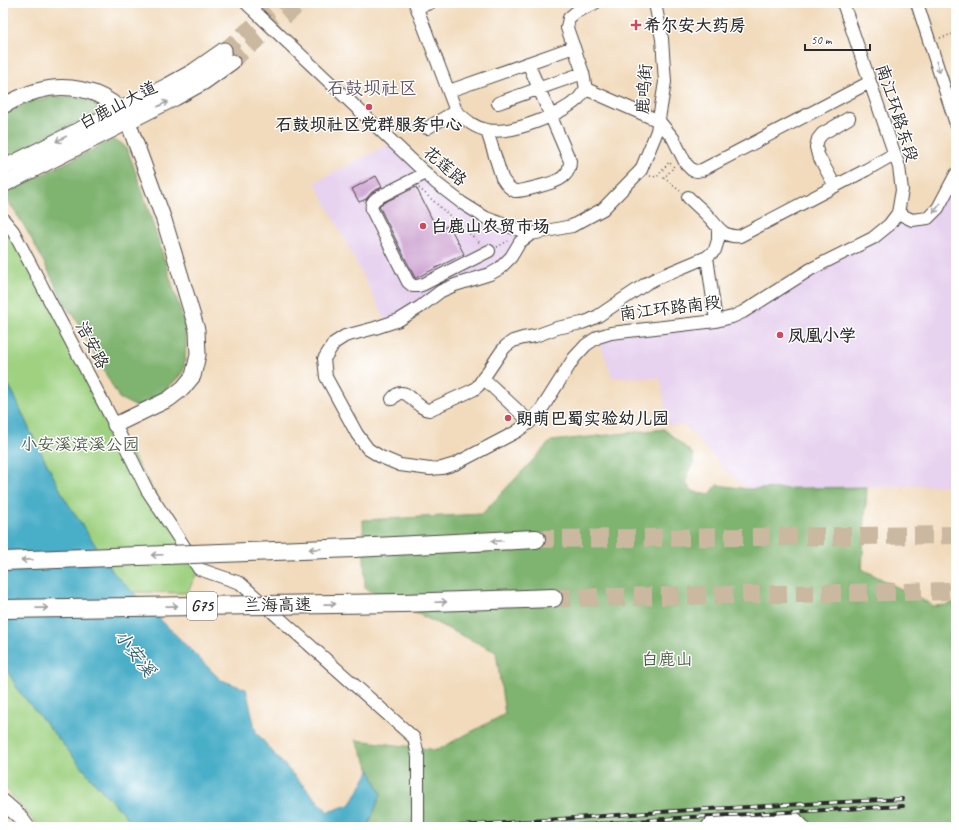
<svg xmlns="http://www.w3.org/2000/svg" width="959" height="830" font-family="Caveat,'LXGW WenKai TC',sans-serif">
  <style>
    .built { fill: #e7d2ef }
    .green { fill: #9fd181; stroke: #657e56 }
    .forest { fill: #7fb36f; stroke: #556f4d }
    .water { fill: #49aec8; stroke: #3a6c7a }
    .building { fill: #cca0d0 }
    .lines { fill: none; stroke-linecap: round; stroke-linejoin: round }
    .major-tunnel { stroke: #cab8a0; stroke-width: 15; stroke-dasharray: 15 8; stroke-linecap: butt }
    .highway-tunnel { stroke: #cab8a0; stroke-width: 18; stroke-dasharray: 18 9; stroke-linecap: butt }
    .minor-casing { stroke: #494541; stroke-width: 14 }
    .major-casing { stroke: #494541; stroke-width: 17 }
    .highway-casing { stroke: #494541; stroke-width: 20 }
    .path { stroke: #494541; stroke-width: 1.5; stroke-dasharray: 1 3; stroke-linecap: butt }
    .minor { stroke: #fff; stroke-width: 12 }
    .major { stroke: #fff; stroke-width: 15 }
    .highway { stroke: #fff; stroke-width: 18 }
    .rail-casing { stroke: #2b2b2b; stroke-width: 4 }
    .rail { stroke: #fff; stroke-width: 2.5; stroke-dasharray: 8; stroke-linecap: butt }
    .highway-bridge-casing { stroke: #494541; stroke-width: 20; stroke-linecap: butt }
    .highway-bridge { stroke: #fff; stroke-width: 18 }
    .oneway { stroke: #a0a0a0 }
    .poi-dot { fill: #d1495b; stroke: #fff; stroke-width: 1.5 }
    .labels { text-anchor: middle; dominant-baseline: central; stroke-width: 3; stroke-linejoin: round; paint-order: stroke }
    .shield { fill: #fff; stroke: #6b6b6b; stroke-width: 1 }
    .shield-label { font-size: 16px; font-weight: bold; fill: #2b2b2b }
    .poi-label { font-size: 17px; font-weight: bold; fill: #2b2b2b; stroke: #fff; text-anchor: start }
    .street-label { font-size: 17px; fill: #2b2b2b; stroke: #fff }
    .park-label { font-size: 17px; fill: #4e5d45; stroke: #fff }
    .neighbourhood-label { font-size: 18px; fill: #635465; stroke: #fff }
    .water-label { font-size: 18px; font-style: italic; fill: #375f6a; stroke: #fff }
  </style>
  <rect width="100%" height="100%" fill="#fff"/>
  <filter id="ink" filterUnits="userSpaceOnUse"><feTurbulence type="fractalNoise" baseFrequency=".025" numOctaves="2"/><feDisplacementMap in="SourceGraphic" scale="8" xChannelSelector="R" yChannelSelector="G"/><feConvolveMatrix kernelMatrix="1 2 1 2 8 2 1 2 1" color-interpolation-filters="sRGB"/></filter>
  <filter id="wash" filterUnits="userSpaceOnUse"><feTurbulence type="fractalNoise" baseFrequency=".012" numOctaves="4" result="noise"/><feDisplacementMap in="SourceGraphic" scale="16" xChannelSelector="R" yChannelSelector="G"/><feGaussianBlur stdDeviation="0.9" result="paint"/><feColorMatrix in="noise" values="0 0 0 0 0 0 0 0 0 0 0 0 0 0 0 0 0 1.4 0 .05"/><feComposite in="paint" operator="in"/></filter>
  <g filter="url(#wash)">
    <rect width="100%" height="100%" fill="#f2dbbd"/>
    <!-- built -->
    <path class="built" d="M393,142L462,203L531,234L499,269L455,285L387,323L315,182Z
      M956,182V485L748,489L724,469L685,425L669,426L660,378L612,377L598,337L716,321L873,238L898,213L928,218Z"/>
    <!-- green -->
    <path class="green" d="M3,219L115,425L199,569L187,593L132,592L113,572L65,499L31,433L14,395L3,374Z
      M3,662L18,690L96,784L136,827H39L3,785Z"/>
    <!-- forest -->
    <path class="forest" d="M51,97C65,97 91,95 98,109L97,112L95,114L3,160V116L28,102L37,100Z
      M112,140C121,141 126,146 129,154L143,193L180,309L186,330V345L185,360L183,372L173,383L159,394L137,407L119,398L74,316L67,308C47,270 30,229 3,195V194Z
      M664,429L693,454V463L688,472L686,483L691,490L700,494H710L717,485L748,489L867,487L862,569L934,606L947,605L956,601V827H369L368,826L381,794L356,740L437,750L505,714L496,652L365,588L363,520L482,514L551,441Z"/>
    <!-- water -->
    <path class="water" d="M3,374L14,395L31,433L65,499L113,572L221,680L246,689L256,732L276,756L328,812L351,804L370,770L381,794L368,826L362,827H136L96,784L18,690L3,662Z"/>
    <g id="blocks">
      <!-- building -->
      <path class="building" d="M376,176L382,187L372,192L366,199L359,202L352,189Z
        M416,187L438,231L449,225L464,254L416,278H415L379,206L381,204Z"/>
    </g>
  </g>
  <g filter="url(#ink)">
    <use href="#blocks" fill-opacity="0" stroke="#494541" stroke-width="1"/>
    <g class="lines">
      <!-- major-tunnel -->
      <path class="major-tunnel" d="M224,50L279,3
        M232,62L302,3"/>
      <!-- highway-tunnel -->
      <path class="highway-tunnel" d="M536,539L956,535
        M553,598L956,591"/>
      <defs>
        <path id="minor" d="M246,3L436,183L462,203L486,218L531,234
          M415,3L456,111C465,119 474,128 487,130C511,135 560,115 578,99C581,96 583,92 586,89L583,73L567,28L569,18L576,12L595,3
          M655,3L662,39L665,82L657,131L641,170L603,209L572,226L531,234L520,242L511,257L499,269L490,274L455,285L441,291L420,307L399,320L375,328L345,336L334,343L324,359L326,377L357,434L368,449L381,457L400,465L430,469L442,468L455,464L516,432L530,422L543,407L574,358L586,345L598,337L611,333L716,321L732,317L743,312L811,269L873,238L889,225L898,213L902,190L899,167L843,3
          M917,3L956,124
          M417,7L430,3
          M586,89L659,121L673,138L686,164L692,170L697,171L702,170L870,82
          M449,91L574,47
          M498,103L583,73
          M427,128L456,111
          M487,131L502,178C505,183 509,189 515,191C520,192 554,183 560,179C562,178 563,177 565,175C569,171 570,167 570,161L528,63
          M426,173L377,198C372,202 371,204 372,210L408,282L413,286H418L424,284L489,251
          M835,186L818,155L816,147L818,139L822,134L849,118
          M688,197C694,203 701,209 707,215C718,226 722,238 740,236L866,170L894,154
          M898,213L912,220L928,218L938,208L956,174
          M3,219L13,231L115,425L147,490L199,569L240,583L414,738L418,756V827
          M707,257L716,321
          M483,378L530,422
          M392,399C406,381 415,409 429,410L473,390L478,386L501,352L506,346L513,341L523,338L535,336L557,328L582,323L590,320L598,316L647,283L657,278L707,257L715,250L718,240V229
          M707,827L710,823L785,817L796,819L804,827"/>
        <path id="major" d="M3,106C14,100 25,94 37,91C65,83 99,89 120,109
          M3,168L167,86L194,71L224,50
          M3,185L175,98L204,82L232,62
          M115,425L169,399L183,388L193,376L198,355L197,330L164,220L128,122
          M3,802L18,815L27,827"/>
        <path id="highway" d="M354,548L536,539
          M402,603L553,598"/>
      </defs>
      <!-- minor casing -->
      <use href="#minor" class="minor-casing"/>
      <!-- major casing -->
      <use href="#major" class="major-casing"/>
      <!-- highway casing -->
      <use href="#highway" class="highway-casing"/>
      <!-- path -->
      <path class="path" d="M940,38L956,33
        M650,176L657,177L669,162L674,167L664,178L680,191
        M419,188L481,244
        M497,247L508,241"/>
      <!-- minor -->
      <use href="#minor" class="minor"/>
      <!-- major -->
      <use href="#major" class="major"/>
      <!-- highway -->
      <use href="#highway" class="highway"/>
      <defs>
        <path id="rail" d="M446,827L690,810L902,799
          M554,827L692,817L903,806"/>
      </defs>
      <!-- rail casing -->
      <use href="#rail" class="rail-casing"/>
      <!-- rail -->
      <use href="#rail" class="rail"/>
      <defs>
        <path id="highway-bridge" d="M3,561L354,548
          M3,609L402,603"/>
      </defs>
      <!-- highway-bridge casing -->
      <use href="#highway-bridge" class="highway-bridge-casing"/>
      <!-- highway-bridge -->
      <use href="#highway-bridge" class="highway-bridge"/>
    </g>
    <!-- one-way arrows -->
    <defs><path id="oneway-shaft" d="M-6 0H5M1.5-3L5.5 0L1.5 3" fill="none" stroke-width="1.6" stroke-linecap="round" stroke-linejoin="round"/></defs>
    <g class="oneway">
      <use href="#oneway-shaft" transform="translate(938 67) rotate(72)"/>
      <use href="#oneway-shaft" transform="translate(163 104) rotate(-27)"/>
      <use href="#oneway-shaft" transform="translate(61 139) rotate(153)"/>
      <use href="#oneway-shaft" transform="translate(937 208) rotate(128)"/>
      <use href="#oneway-shaft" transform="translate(497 541) rotate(177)"/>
      <use href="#oneway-shaft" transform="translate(315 549) rotate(178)"/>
      <use href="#oneway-shaft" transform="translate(157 555) rotate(178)"/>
      <use href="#oneway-shaft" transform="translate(27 560) rotate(178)"/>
      <use href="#oneway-shaft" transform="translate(441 602) rotate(-2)"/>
      <use href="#oneway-shaft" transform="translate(330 604) rotate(-1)"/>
      <use href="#oneway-shaft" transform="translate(172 606) rotate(-1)"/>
      <use href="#oneway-shaft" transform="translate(42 608) rotate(-1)"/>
    </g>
  </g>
  <!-- markers -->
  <g class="poi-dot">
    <path d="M634 19h4v4h4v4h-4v4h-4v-4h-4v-4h4z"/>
    <circle cx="369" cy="107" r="4"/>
    <circle cx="423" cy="226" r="4"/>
    <circle cx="780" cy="335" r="4"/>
    <circle cx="508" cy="418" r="4"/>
  </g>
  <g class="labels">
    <!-- shield labels -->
    <rect class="shield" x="187" y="592" width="30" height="28" rx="3"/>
    <g class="shield-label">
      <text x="202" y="606">G75</text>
    </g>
    <!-- poi labels -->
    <g class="poi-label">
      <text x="644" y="25">希尔安大药房</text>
      <text x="369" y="124" text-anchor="middle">石鼓坝社区党群服务中心</text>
      <text x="431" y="226">白鹿山农贸市场</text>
      <text x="788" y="335">凤凰小学</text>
      <text x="516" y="418">朗萌巴蜀实验幼儿园</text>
    </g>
    <!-- street labels -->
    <g class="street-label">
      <text transform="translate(644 89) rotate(-86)">鹿鸣街</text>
      <text transform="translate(118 105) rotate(-27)">白鹿山大道</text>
      <text transform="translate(897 113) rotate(72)">南江环路东段</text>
      <text transform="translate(445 166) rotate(41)">花莲路</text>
      <text transform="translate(670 308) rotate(-7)">南江环路南段</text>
      <text transform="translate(92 345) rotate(62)">涪安路</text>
      <text transform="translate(278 605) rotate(-1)">兰海高速</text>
    </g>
    <!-- park labels -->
    <g class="park-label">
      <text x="80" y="444">小安溪滨溪公园</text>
      <text x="667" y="659">白鹿山</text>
    </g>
    <!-- neighbourhood labels -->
    <g class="neighbourhood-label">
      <text x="372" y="88">石鼓坝社区</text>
    </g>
    <!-- water labels -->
    <g class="water-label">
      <text transform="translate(135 653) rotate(52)">小安溪</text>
    </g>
  </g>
  <!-- margin -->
  <rect width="959" height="830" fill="none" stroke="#fff" stroke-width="16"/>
  <!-- scale -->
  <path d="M805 44v6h65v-6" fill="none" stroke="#2b2b2b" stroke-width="2"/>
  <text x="811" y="44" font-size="12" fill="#2b2b2b" stroke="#ffffff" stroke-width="3" paint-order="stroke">50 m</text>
</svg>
